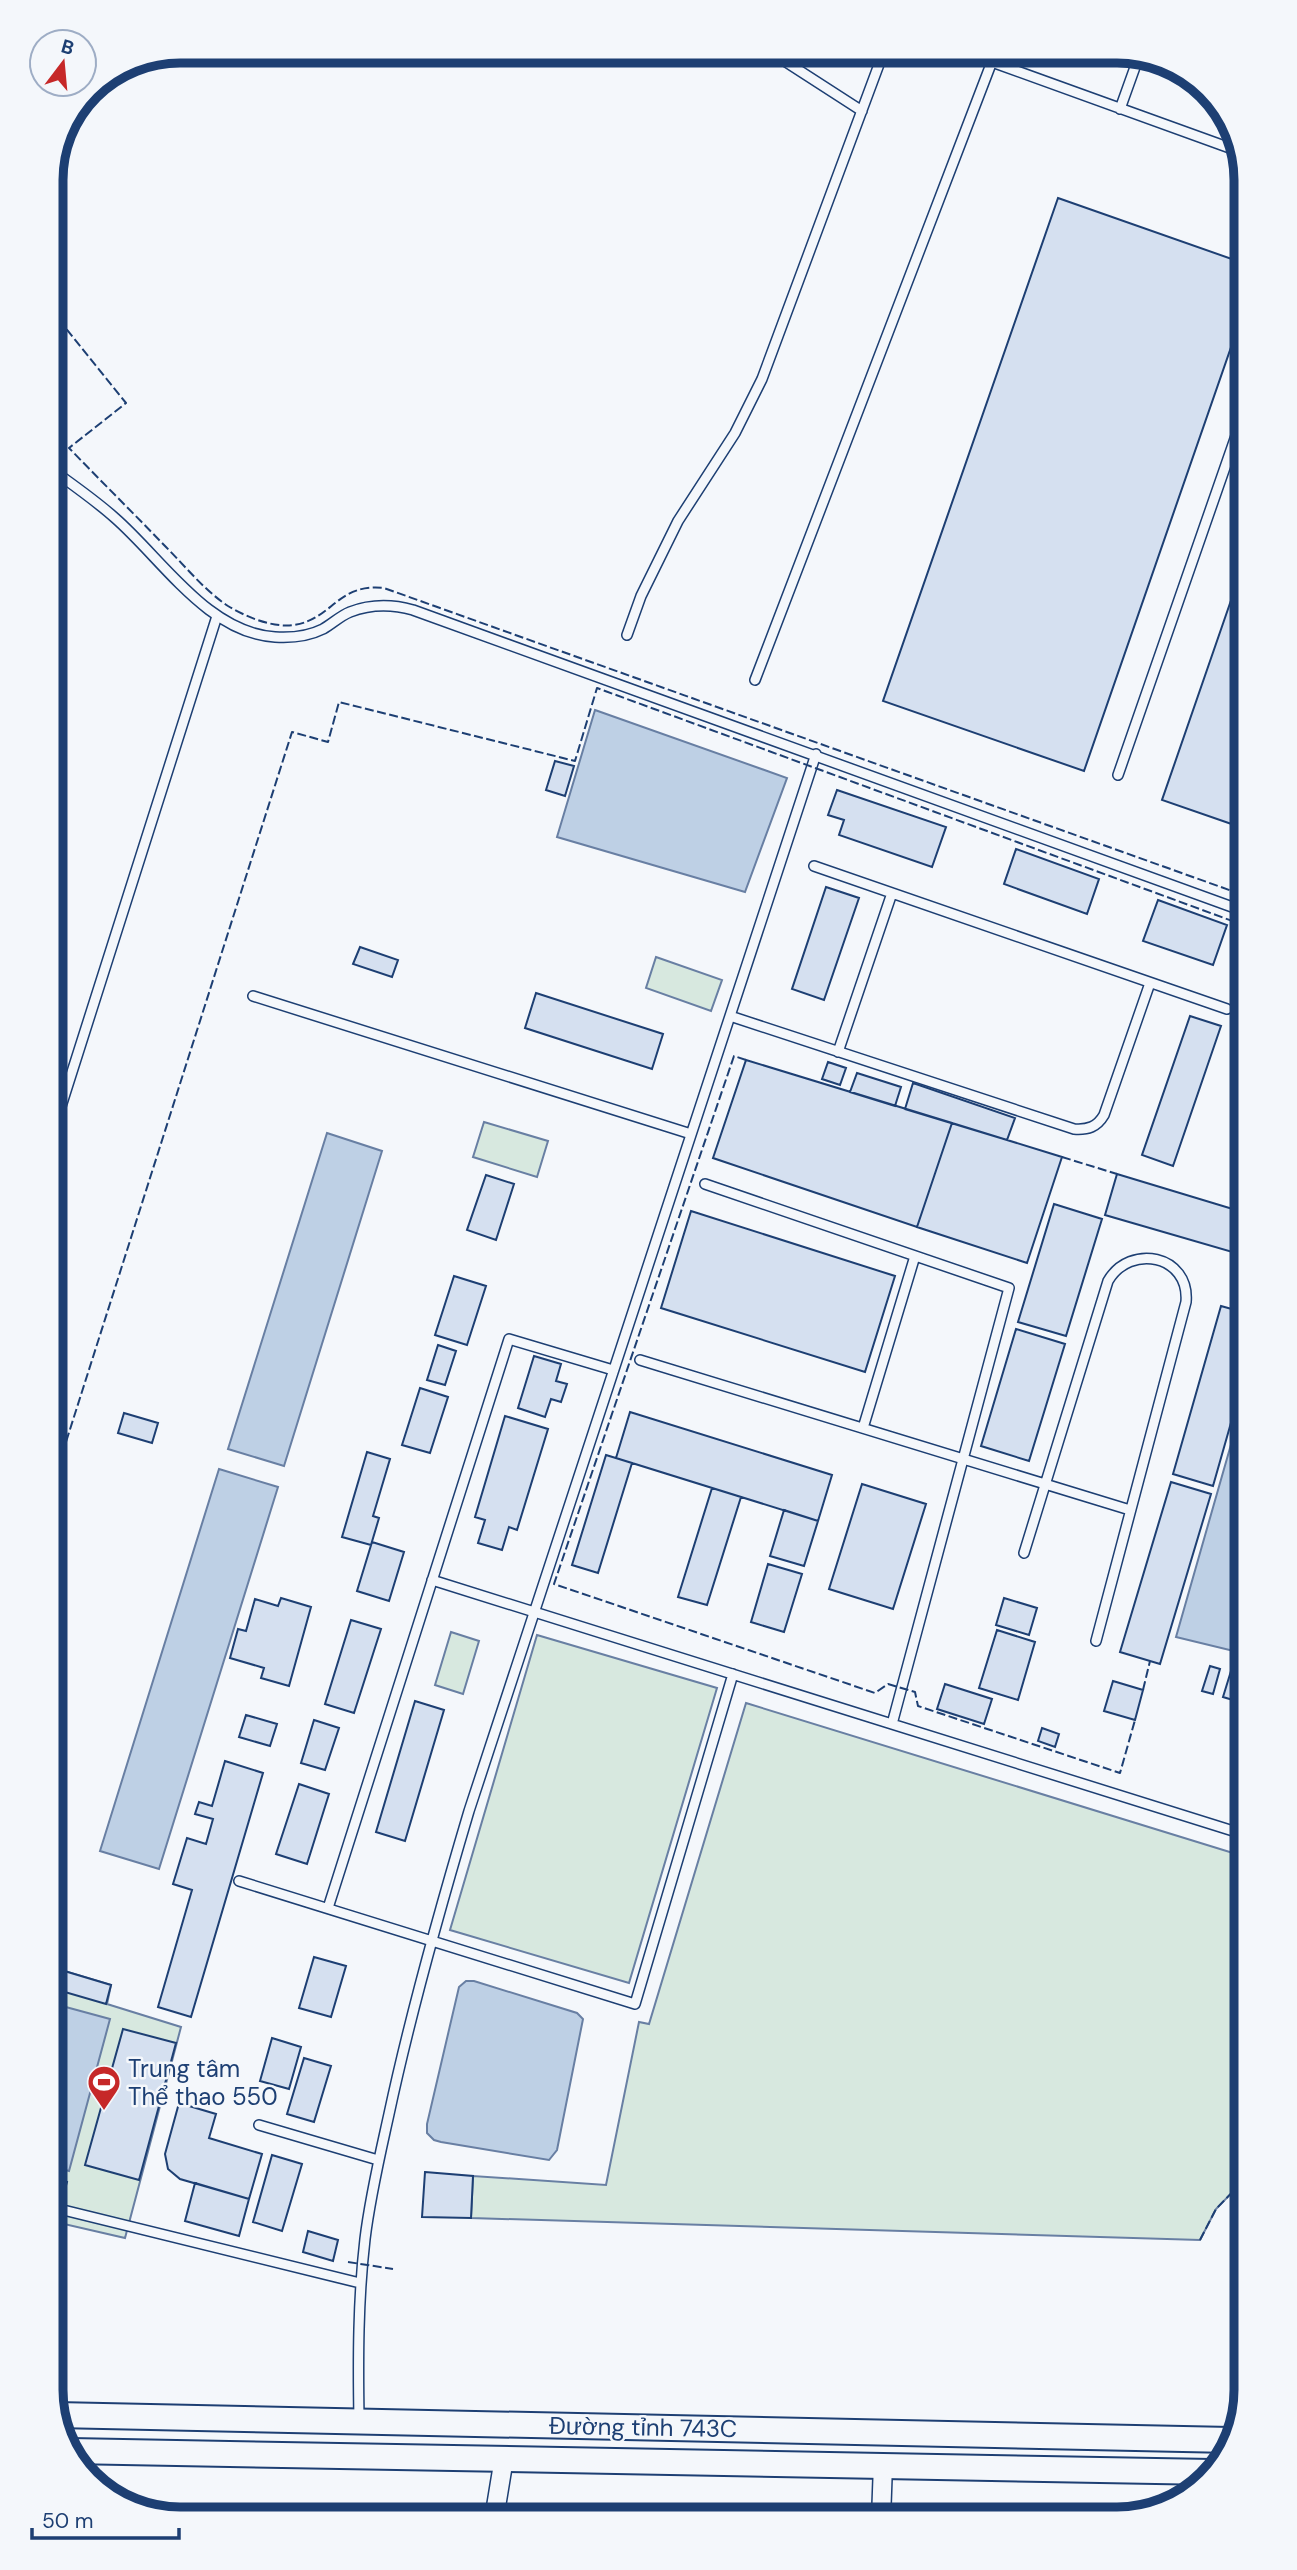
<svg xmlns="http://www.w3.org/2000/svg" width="1297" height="2570" font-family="'DM Sans',sans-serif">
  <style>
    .green { fill: #d7e8df; stroke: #687fa3; stroke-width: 2 }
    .water { fill: #bed0e5; stroke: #687fa3; stroke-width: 2 }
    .building { fill: #d5e0f0; stroke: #1d3f73; stroke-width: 2 }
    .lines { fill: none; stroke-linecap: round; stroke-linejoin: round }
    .lane-casing { stroke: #1d3f73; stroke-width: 12 }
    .street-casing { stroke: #1d3f73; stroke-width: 21 }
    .secondary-casing { stroke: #1d3f73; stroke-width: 28 }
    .lane { stroke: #f4f7fb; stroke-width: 9 }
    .street { stroke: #f4f7fb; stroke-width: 18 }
    .secondary { stroke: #f4f7fb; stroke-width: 24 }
    .fence { stroke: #1d3f73; stroke-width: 2; stroke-dasharray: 9 3.5; stroke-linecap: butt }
    .labels { text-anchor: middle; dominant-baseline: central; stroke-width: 5; stroke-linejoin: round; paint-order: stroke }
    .poi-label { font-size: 24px; fill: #1d3f73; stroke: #f4f7fb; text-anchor: start }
    .street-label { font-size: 24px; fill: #1d3f73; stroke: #f4f7fb }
    .rim { fill: none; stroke: #1d3f73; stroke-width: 9 }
  </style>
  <rect width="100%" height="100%" fill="#f4f7fb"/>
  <!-- green -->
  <path class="green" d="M656,957L722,980L711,1011L646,988Z
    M484,1122L548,1141L537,1177L473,1157Z
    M451,1632L479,1641L463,1694L435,1685Z
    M537,1635L717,1688L629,1983L450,1930Z
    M746,1703L1246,1857V2178L1216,2209L1200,2240L471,2218L473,2176L606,2185L639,2022L649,2024Z
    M51,1967L111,1985L107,2004L181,2027L125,2238L51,2221Z"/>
  <!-- water -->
  <path class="water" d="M595,710L787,778L745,892L557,837Z
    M327,1133L382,1151L284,1466L228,1449Z
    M1234,1434L1246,1438V1654L1176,1637Z
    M219,1469L278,1487L159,1869L100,1851Z
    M466,1981H474L577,2013L583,2019L557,2150L549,2160L441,2142L434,2140L427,2133V2124L459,1987Z
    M51,2003L110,2019L69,2171L51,2166Z"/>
  <!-- building -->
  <path class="building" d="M1058,198L1246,264V304L1084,771L883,701Z
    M1246,557V829L1162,800Z
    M555,761L574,766L565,796L546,790Z
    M837,790L946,827L932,867L839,835L844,820L828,815Z
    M1016,849L1099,879L1087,914L1004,884Z
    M826,887L859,898L824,1000L792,989Z
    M1158,900L1227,925L1213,965L1143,941Z
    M360,947L398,960L392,977L353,964Z
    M536,993L663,1034L652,1069L525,1028Z
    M1190,1016L1221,1026L1173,1166L1142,1155Z
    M746,1060L952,1123L917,1227L713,1158Z
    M828,1062L846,1068L840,1085L822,1079Z
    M857,1073L901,1087L895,1106L850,1092Z
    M913,1083L1015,1118L1007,1140L905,1109Z
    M952,1123L1062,1157L1027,1263L917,1227Z
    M1117,1174L1246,1213V1256L1105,1215Z
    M486,1175L514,1184L496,1240L467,1230Z
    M1054,1204L1102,1219L1066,1336L1018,1322Z
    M691,1211L895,1276L865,1372L661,1308Z
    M454,1276L486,1286L467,1345L435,1335Z
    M1221,1306L1246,1313V1370L1213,1486L1173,1474Z
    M1016,1329L1065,1344L1029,1461L981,1446Z
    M438,1345L456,1351L445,1385L427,1380Z
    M534,1356L561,1364L556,1381L567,1384L561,1402L551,1399L545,1417L518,1408Z
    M420,1388L448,1397L430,1453L402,1445Z
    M630,1412L832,1475L818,1521L616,1458Z
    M124,1413L158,1423L152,1443L118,1433Z
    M505,1416L548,1429L517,1530L509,1527L502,1550L478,1543L485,1520L475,1517Z
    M367,1452L390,1459L373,1516L379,1518L371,1545L342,1537Z
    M606,1455L632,1463L598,1573L572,1565Z
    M1171,1482L1211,1494L1160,1664L1120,1652Z
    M862,1484L926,1504L893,1609L829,1589Z
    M712,1488L741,1497L707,1605L678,1597Z
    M784,1510L818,1521L804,1566L770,1556Z
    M372,1542L404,1552L389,1601L357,1591Z
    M768,1564L802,1574L784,1632L751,1622Z
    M281,1598L311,1607L289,1686L261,1678L264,1668L230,1658L238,1629L246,1631L255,1599L278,1606Z
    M1004,1598L1037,1608L1029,1635L996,1625Z
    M351,1620L381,1629L354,1713L325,1704Z
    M997,1630L1035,1642L1018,1700L979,1688Z
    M1210,1666L1220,1669L1213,1694L1202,1691Z
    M1231,1671L1246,1676V1704L1223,1697Z
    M1113,1681L1143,1690L1135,1720L1104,1711Z
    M945,1684L992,1699L984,1724L937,1709Z
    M415,1701L444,1710L405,1841L376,1832Z
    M246,1715L277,1724L270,1746L239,1737Z
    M314,1720L339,1728L325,1770L301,1763Z
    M1042,1728L1059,1734L1055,1747L1038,1741Z
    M225,1761L263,1773L191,2017L158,2007L192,1890L173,1884L187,1838L206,1844L213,1819L195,1814L199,1802L212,1806Z
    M299,1784L329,1794L307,1864L276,1854Z
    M51,1886L58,1894L62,1906L51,1953Z
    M314,1957L346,1966L331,2017L299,2008Z
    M51,1967L111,1985L106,2004L51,1988Z
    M123,2029L176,2043L139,2180L85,2165Z
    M272,2038L301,2047L289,2089L260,2081Z
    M304,2058L331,2066L314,2122L287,2114Z
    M179,2103L216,2114L209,2138L262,2154L249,2199L180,2179L168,2169L165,2154Z
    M272,2155L302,2164L282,2231L253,2222Z
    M425,2172L473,2176L471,2218L422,2217Z
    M51,2177L67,2182L61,2204L51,2201Z
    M195,2183L249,2199L239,2236L185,2221Z
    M308,2231L338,2240L333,2261L303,2252Z"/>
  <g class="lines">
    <defs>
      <path id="lane" d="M769,51L862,111
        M992,62L1241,152
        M1120,109L1139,56
        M51,469C73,485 95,500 115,518C162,559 208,633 275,637C291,638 309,636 323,629C332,624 340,616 350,612C371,604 391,604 413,610L1246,912
        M51,506L60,476
        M627,635L641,596L678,521L735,433L762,379L884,51
        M755,680L996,51
        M1118,775L1246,407
        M814,866L1227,1009
        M253,996L691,1134
        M730,1016L1074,1129C1088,1130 1097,1127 1104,1115L1150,983
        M838,1052L892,893
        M51,1138L217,616
        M705,1184L1009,1288L892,1724
        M640,1360L1130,1510
        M863,1428L915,1256
        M1024,1553L1108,1281C1130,1243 1190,1255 1186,1302L1096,1641
        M432,1580L1246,1835
        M239,1881L635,2004L733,1674
        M328,1908L509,1339L613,1370
        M259,2125L378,2160
        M51,2207L360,2283
        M359,2419C358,2359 358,2299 365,2239C370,2197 380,2155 389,2114C411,2011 439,1912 469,1811L816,754"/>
      <path id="street" d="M494,2519L504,2458
        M881,2519L883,2464"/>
      <path id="secondary" d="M56,2415L1231,2440
        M70,2451L1212,2472"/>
    </defs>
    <!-- lane casing -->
    <use href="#lane" class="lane-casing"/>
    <!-- street casing -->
    <use href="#street" class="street-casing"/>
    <!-- secondary casing -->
    <use href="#secondary" class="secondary-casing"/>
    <!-- lane -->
    <use href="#lane" class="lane"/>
    <!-- street -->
    <use href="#street" class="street"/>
    <!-- secondary -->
    <use href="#secondary" class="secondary"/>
    <!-- fence -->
    <path class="fence" d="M51,310L126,403L69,448C101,481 134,514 166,547C186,567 204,590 228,606C246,617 273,628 294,625C333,619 337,583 384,588L1246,896
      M746,1060L734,1056L554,1584L875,1693L888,1684L915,1692L918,1706L1120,1773L1135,1720
      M1062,1157L1117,1174
      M51,1489L292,732L328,742L339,702L575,761L597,688L1246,926
      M1143,1690L1150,1661
      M1200,2240L1216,2209L1246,2178
      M348,2262L393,2269"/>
  </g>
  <!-- icons -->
  <defs>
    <symbol id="stadium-pin" viewBox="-11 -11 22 30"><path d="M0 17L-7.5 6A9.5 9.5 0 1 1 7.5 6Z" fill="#c62828" stroke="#f4f7fb"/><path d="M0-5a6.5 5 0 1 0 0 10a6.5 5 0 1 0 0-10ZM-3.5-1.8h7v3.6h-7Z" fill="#fff"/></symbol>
  </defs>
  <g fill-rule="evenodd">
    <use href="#stadium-pin" x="85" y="2063" width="38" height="52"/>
  </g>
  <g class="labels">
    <!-- poi labels -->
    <g class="poi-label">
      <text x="128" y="2068">Trung tâm<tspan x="128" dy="28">Thể thao 550</tspan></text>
    </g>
    <!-- street labels -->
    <g class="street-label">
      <text transform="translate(643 2427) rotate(1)">Đường tỉnh 743C</text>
    </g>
  </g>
  <!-- crop -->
  <path d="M0 0H1297V2570H0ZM180 63H1117A117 117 0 0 1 1234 180V2390A117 117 0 0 1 1117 2507H180A117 117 0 0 1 63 2390V180A117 117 0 0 1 180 63Z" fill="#f4f7fb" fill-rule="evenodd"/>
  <path class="rim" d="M180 63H1117A117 117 0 0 1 1234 180V2390A117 117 0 0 1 1117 2507H180A117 117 0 0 1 63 2390V180A117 117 0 0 1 180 63Z"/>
  <!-- north arrow -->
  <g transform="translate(63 63) rotate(16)"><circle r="33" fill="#f4f7fb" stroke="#9eadc5" stroke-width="2"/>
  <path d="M0-5L12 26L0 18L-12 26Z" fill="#c62828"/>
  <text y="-10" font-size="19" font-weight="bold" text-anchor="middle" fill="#1d3f73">B</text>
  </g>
  <!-- scale -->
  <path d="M32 2528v10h147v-10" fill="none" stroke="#1d3f73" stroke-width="3.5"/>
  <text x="42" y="2528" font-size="21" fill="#1d3f73" stroke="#f4f7fb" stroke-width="5" paint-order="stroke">50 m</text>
</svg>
